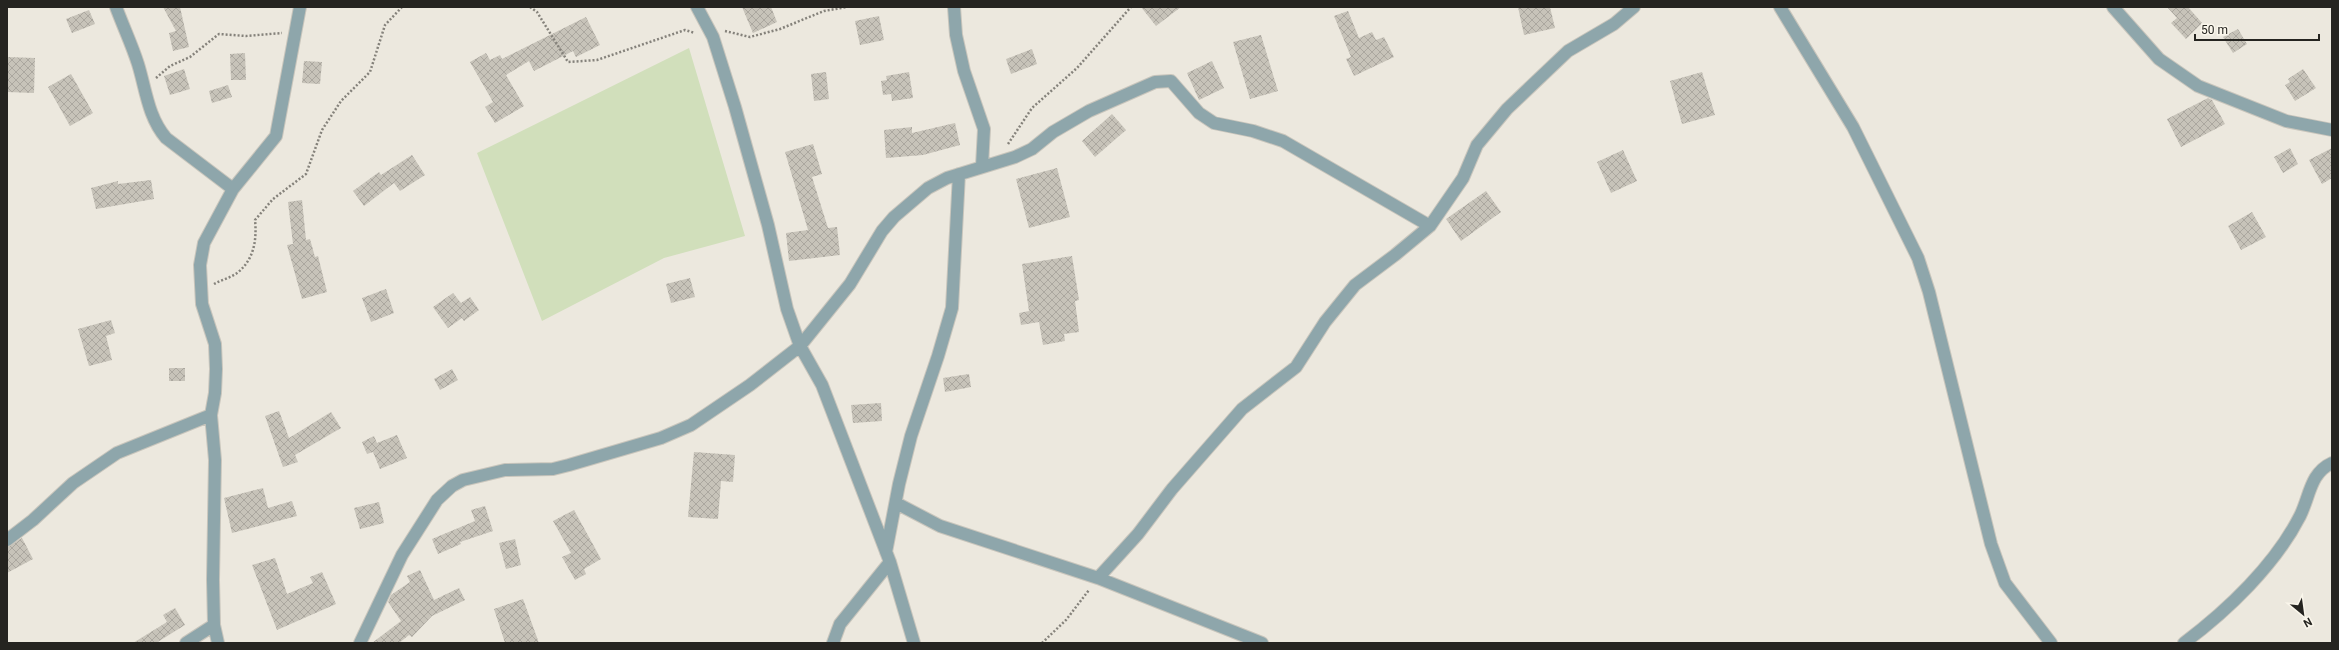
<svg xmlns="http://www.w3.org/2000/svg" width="2339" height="650" font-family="Roboto,sans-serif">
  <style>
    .grass { fill: #d1dfbb }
    .building { fill: url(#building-cross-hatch) }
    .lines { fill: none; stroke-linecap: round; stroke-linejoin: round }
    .minor-casing { stroke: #c8c5bc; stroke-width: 14 }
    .path { stroke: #85827b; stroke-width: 2.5; stroke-dasharray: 2 2; stroke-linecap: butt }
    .minor { stroke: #8ea6ab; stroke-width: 12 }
  </style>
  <defs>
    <pattern id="building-cross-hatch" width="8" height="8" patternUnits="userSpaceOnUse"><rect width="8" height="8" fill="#c7c3b9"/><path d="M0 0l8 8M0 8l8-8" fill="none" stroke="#aba79f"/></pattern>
  </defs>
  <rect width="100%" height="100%" fill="#ece8de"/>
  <!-- grass -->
  <path class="grass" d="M689,48L745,236L664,258L542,321L477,153Z"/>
  <!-- building -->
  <path class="building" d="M163,7H180L189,47L173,51L169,33L176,31Z
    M742,7H771L777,22L753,33Z
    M1141,7H1181L1156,26Z
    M1518,7H1550L1555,28L1524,35Z
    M2167,7H2188L2202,23L2186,39L2171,23L2177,18Z
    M89,10L95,24L72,33L66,19Z
    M1348,11L1359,38L1372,32L1376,40L1384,37L1394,57L1354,76L1346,59L1351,57L1334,16Z
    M879,16L884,40L860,45L855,21Z
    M586,17L600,45L576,57L573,51L534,71L529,61L506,75L524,106L495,123L485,107L493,102L470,62L486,53L490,60L500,55L502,59Z
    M2238,29L2247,44L2233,53L2223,37Z
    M1261,35L1278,91L1250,99L1233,42Z
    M1032,49L1037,64L1011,74L1006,59Z
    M245,53L246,80H231L230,54Z
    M7,57L35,58L34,93L7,92Z
    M304,61L322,62L320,84L302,83Z
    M1212,61L1224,88L1199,100L1187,73Z
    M184,69L190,89L170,95L164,76Z
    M2303,69L2316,88L2295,101L2285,85L2290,82L2288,79Z
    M826,72L829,99L814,101L811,74Z
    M909,72L913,98L892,101L891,94L883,95L881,81L887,80L886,76Z
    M1702,72L1715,115L1682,124L1670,81Z
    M71,74L93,113L70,126L48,87Z
    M228,85L232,97L212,103L209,91Z
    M2208,98L2212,100L2225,124L2181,147L2167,119Z
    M1112,114L1126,130L1095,157L1082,141Z
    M955,123L960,145L923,155L886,158L884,130L912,127V133Z
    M813,144L822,174L812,177L828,228L837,227L840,255L789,261L786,233L808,230L785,152Z
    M2290,148L2298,164L2283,173L2274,157Z
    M2332,148V178L2322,184L2309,160Z
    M1623,150L1637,181L1611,193L1597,162Z
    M412,155L425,175L400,191L394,183L364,206L353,191L379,172L381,175Z
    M1057,168L1070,217L1029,228L1016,179Z
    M151,180L154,199L96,209L91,188L118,181V184Z
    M1486,191L1501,212L1461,241L1446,219Z
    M302,200L306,240L310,239L315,257L318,256L327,292L302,299L287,245L293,244L288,202Z
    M2252,212L2266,237L2241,250L2228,226Z
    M1072,256L1079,300L1075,301L1079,332L1064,334L1065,341L1043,345L1039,322L1021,325L1019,313L1029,311L1022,264Z
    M690,278L695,297L671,303L666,284Z
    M386,289L394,313L371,322L362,298Z
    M453,293L461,303L470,297L479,310L464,321L462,318L448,328L433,307Z
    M111,320L115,333L106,336L112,360L89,366L78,329Z
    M169,368H185V381H169Z
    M452,369L458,380L440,390L434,379Z
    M969,374L971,387L945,392L943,378Z
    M881,403L882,421L853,423L851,405Z
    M279,411L289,438L331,412L341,428L295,455L298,462L283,467L265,416Z
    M397,435L407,458L380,469L373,452L367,454L362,442L374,436L377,443Z
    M694,452L735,455L733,482L721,481L718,519L688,517Z
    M263,488L268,508L292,501L297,516L232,533L224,498Z
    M379,502L384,523L360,529L354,508Z
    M485,506L493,531L460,542L461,544L438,554L432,539L475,521L471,510Z
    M574,510L601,559L584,569L586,574L575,580L562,557L571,553L553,521Z
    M22,538L33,559L7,573V547Z
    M515,539L521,565L506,569L499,543Z
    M275,558L287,594L313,583L310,577L322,572L336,604L277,630L252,565Z
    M420,570L434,600L459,588L465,600L432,616L412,637L409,635L399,643H372L401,621L388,602L391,595L410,582L407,576Z
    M523,599L539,643H505L494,609Z
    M175,608L185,625L156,643H133L167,622L163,615Z"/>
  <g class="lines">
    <defs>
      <path id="minor" d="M116,7C123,26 132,45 138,64C146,90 148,117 166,138L233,189
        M697,7L713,37L735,107L768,225L787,309L800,346L822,385L890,562L914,643
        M954,7L956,35L964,71L984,129L982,166
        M1780,7L1853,127L1918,258L1929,292L1991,544L2005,583L2051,643
        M2113,7L2159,59L2198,86L2286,121L2332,130
        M896,503L940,526L1098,578L1262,643
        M7,540L33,520L73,483L117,453L211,415
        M886,552L899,484L911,436L938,356L952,308L959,174
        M1098,578L1138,534L1172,489L1242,409L1296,367L1325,322L1355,285L1395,255L1430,226L1463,178L1477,145L1507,109L1568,51L1614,24L1634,7
        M186,643L214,625
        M218,643L214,625L213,580L215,460L211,415L215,393L216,369L215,344L202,304L200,265L204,243L233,189L276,136L300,7
        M360,643L402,555L437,500L452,486L463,480L505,470L553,469L569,465L661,438L691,425L750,385L800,346L850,284L882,231L894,217L928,188L947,178L1015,157L1032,149L1053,132L1089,111L1155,82L1171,81L1199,113L1214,123L1253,131L1283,141L1430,226
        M833,643L840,624L890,562
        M2184,643C2228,610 2275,565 2300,516C2310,496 2310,473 2332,463"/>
    </defs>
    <!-- minor casing -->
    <use href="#minor" class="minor-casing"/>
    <!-- path -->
    <path class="path" d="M530,7L537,12L568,62L597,60L685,30L695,33
      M725,31L750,37L780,29L824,11L847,7
      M156,78L170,66L190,57L219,34L246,36L282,33
      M1008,144L1032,108L1077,68L1131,7
      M214,284C221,280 230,278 237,273C254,260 257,240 255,220L273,199L306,174L322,130L341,101L370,72L385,25L402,7
      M1042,643L1066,620L1089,590"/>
    <!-- minor -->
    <use href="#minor" class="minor"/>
  </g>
  <!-- border -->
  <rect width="2339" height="650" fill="none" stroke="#252420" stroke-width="16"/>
  <!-- north arrow -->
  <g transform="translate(2303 614) rotate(151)" stroke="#faf6eb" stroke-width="3" paint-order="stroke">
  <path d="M0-3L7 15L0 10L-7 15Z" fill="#252420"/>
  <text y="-6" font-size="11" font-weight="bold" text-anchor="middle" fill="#252420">N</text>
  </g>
  <!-- scale -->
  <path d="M2195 34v6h124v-6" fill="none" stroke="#252420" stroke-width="2"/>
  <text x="2201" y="34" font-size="12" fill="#252420" stroke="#faf6eb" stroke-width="3" paint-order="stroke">50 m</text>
</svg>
